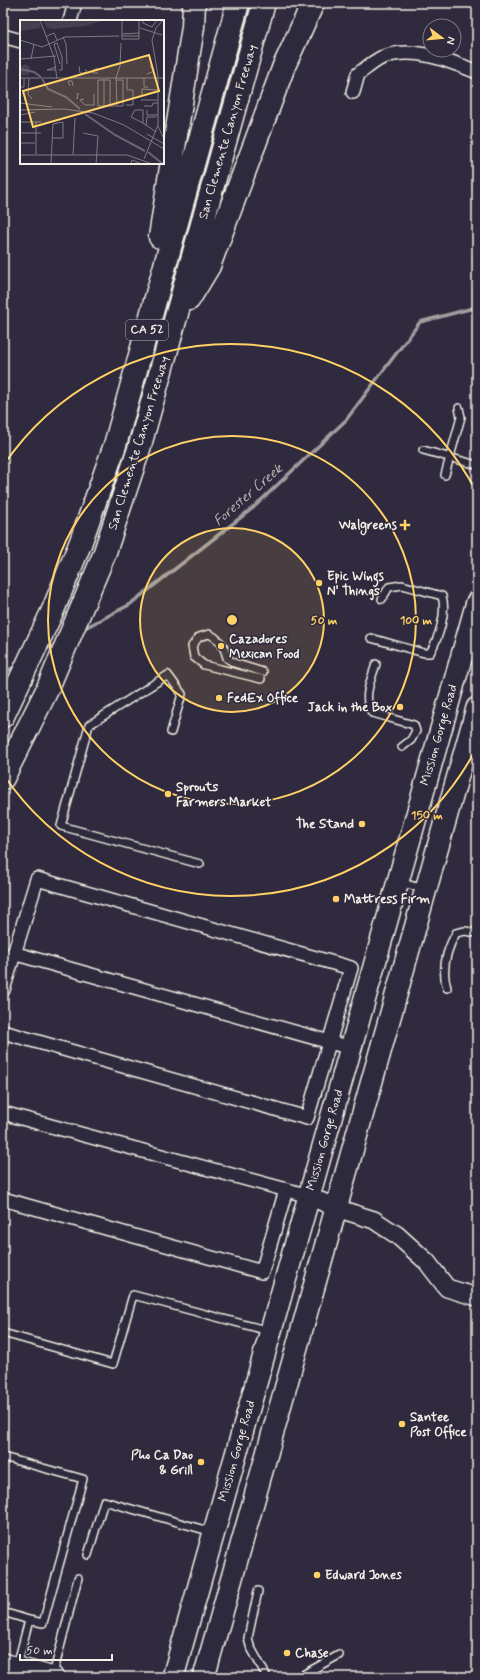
<svg xmlns="http://www.w3.org/2000/svg" width="480" height="1680" font-family="Mynerve,sans-serif">
  <style>
    .lines { fill: none; stroke-linecap: round; stroke-linejoin: round }
    .stream { stroke: #a19ea0; stroke-width: 3.5 }
    .service-casing { stroke: #f4f1e8; stroke-width: 10 }
    .minor-casing { stroke: #f4f1e8; stroke-width: 16 }
    .tertiary-casing { stroke: #f4f1e8; stroke-width: 20 }
    .secondary-casing { stroke: #f4f1e8; stroke-width: 22 }
    .primary-casing { stroke: #f4f1e8; stroke-width: 24 }
    .motorway-casing { stroke: #f4f1e8; stroke-width: 25 }
    .service { stroke: #2f2a3d; stroke-width: 7 }
    .minor { stroke: #2f2a3d; stroke-width: 13 }
    .tertiary { stroke: #2f2a3d; stroke-width: 17 }
    .secondary { stroke: #2f2a3d; stroke-width: 19 }
    .primary { stroke: #2f2a3d; stroke-width: 21 }
    .motorway { stroke: #2f2a3d; stroke-width: 22 }
    .ring { fill: none; stroke: #ffd166; stroke-width: 2 }
    .poi-dot { fill: #ffd166; stroke: #2f2a3d; stroke-width: 1.5 }
    .labels { text-anchor: middle; dominant-baseline: central; stroke-width: 3; stroke-linejoin: round; paint-order: stroke }
    .shield { fill: #2f2a3d; stroke: #b9b5b5; stroke-width: 1 }
    .shield-label { font-size: 12px; font-weight: bold; fill: #f4f1e8 }
    .street-label { font-size: 13px; fill: #f4f1e8; stroke: #2f2a3d }
    .poi-label { font-size: 13px; font-weight: bold; fill: #f4f1e8; stroke: #2f2a3d; text-anchor: start }
    .water-label { font-size: 14px; font-style: italic; fill: #b6b2b2; stroke: #2f2a3d }
    .inset-river { fill: none; stroke: #6a6670; stroke-width: 2 }
    .inset-road { fill: none; stroke: #7e7a81; stroke-width: 1 }
    .view { fill: #ffd166; fill-opacity: 0.15; stroke: #ffd166; stroke-width: 2 }
    .inset-edge { fill: none; stroke: #f4f1e8; stroke-width: 2 }
    .centre { fill: #ffd166; stroke: #2f2a3d; stroke-width: 2 }
    .ring-label { font-size: 12px; text-anchor: middle; font-weight: bold; fill: #ffd166; stroke: #2f2a3d; stroke-width: 3; stroke-linejoin: round; paint-order: stroke }
  </style>
  <rect width="100%" height="100%" fill="#2f2a3d"/>
  <filter id="ink" filterUnits="userSpaceOnUse"><feTurbulence type="fractalNoise" baseFrequency=".025" numOctaves="2"/><feDisplacementMap in="SourceGraphic" scale="8" xChannelSelector="R" yChannelSelector="G"/><feConvolveMatrix kernelMatrix="1 2 1 2 8 2 1 2 1" color-interpolation-filters="sRGB"/></filter>
  <g filter="url(#ink)">
    <g class="lines">
      <!-- stream -->
      <path class="stream" d="M81,630L129,605L254,507L346,420L420,322L477,307
        M43,651L58,643
        M3,673L18,665"/>
      <defs>
        <path id="service" d="M423,450L477,465
          M445,475L461,417L459,408
          M371,638L424,653H430C439,637 447,613 442,596L402,585L389,587L382,599
          M376,664C371,680 362,698 372,713L414,725L416,731L411,740L402,747
          M261,679L204,665L194,657L192,646L199,637L209,634C220,639 224,646 227,658L234,663L263,672
          M171,732L182,694L168,675L89,725L61,826L200,864
          M399,882L424,889
          M447,988C441,969 446,951 456,933L465,931L477,933
          M3,1333L113,1364L133,1295L269,1331
          M3,1457L83,1479L43,1623L29,1620L17,1666
          M88,1555L104,1501L212,1532
          M258,1591L248,1638L250,1646L267,1677
          M3,1612L29,1620
          M53,1675L78,1578
          M299,1677L339,1655"/>
        <path id="minor" d="M70,21L75,3
          M3,36L21,41
          M353,92L358,74C365,69 373,62 381,58C412,45 448,60 477,72
          M13,953L351,1048
          M3,990L37,879L351,968L307,1118L3,1032
          M3,1113L309,1196
          M3,1199L262,1272L286,1190"/>
        <path id="tertiary" d="M309,1196L336,1208L374,1220L386,1228L397,1235L427,1262L447,1288L477,1297"/>
        <path id="secondary" d="M3,1663L54,1677"/>
        <path id="primary" d="M173,1677L477,602
          M204,1677L477,708"/>
        <path id="motorway" d="M160,237L193,27L194,3
          M189,299L209,266L284,66L313,3
          M3,716L53,610L80,544L115,445L238,3
          M3,778L47,690L104,555L139,449L264,3"/>
      </defs>
      <!-- service casing -->
      <use href="#service" class="service-casing"/>
      <!-- minor casing -->
      <use href="#minor" class="minor-casing"/>
      <!-- tertiary casing -->
      <use href="#tertiary" class="tertiary-casing"/>
      <!-- secondary casing -->
      <use href="#secondary" class="secondary-casing"/>
      <!-- primary casing -->
      <use href="#primary" class="primary-casing"/>
      <!-- motorway casing -->
      <use href="#motorway" class="motorway-casing"/>
      <!-- service -->
      <use href="#service" class="service"/>
      <!-- minor -->
      <use href="#minor" class="minor"/>
      <!-- tertiary -->
      <use href="#tertiary" class="tertiary"/>
      <!-- secondary -->
      <use href="#secondary" class="secondary"/>
      <!-- primary -->
      <use href="#primary" class="primary"/>
      <!-- motorway -->
      <use href="#motorway" class="motorway"/>
    </g>
  </g>
  <!-- distance rings -->
  <circle cx="232" cy="620" r="92" fill="#ffd166" fill-opacity=".12"/>
  <g class="ring">
    <circle cx="232" cy="620" r="92"/>
    <circle cx="232" cy="620" r="184"/>
    <path d="M477 747A276 276 0 0 1 3 774M3 466A276 276 0 0 1 477 493"/>
  </g>
  <!-- markers -->
  <g class="poi-dot">
    <path d="M403 519h4v4h4v4h-4v4h-4v-4h-4v-4h4z"/>
    <circle cx="319" cy="583" r="4"/>
    <circle cx="221" cy="646" r="4"/>
    <circle cx="219" cy="698" r="4"/>
    <circle cx="400" cy="707" r="4"/>
    <circle cx="168" cy="794" r="4"/>
    <circle cx="362" cy="824" r="4"/>
    <circle cx="336" cy="899" r="4"/>
    <circle cx="402" cy="1424" r="4"/>
    <circle cx="201" cy="1462" r="4"/>
    <circle cx="317" cy="1575" r="4"/>
    <circle cx="287" cy="1653" r="4"/>
  </g>
  <g class="labels">
    <!-- shield labels -->
    <rect class="shield" x="126" y="320" width="42" height="20" rx="3"/>
    <g class="shield-label">
      <text x="147" y="330">CA 52</text>
    </g>
    <!-- street labels -->
    <g class="street-label">
      <text transform="translate(228 132) rotate(-74)">San Clemente Canyon Freeway</text>
      <text transform="translate(139 443) rotate(-73)">San Clemente Canyon Freeway</text>
      <text transform="translate(439 735) rotate(-74)">Mission Gorge Road</text>
      <text transform="translate(325 1140) rotate(-74)">Mission Gorge Road</text>
      <text transform="translate(237 1451) rotate(-74)">Mission Gorge Road</text>
    </g>
    <!-- poi labels -->
    <g class="poi-label">
      <text x="397" y="525" text-anchor="end">Walgreens</text>
      <text x="327" y="576">Epic Wings<tspan x="327" dy="15">N' Things</tspan></text>
      <text x="229" y="639">Cazadores<tspan x="229" dy="15">Mexican Food</tspan></text>
      <text x="227" y="698">FedEx Office</text>
      <text x="392" y="707" text-anchor="end">Jack in the Box</text>
      <text x="176" y="787">Sprouts<tspan x="176" dy="15">Farmers Market</tspan></text>
      <text x="354" y="824" text-anchor="end">The Stand</text>
      <text x="344" y="899">Mattress Firm</text>
      <text x="410" y="1417">Santee<tspan x="410" dy="15">Post Office</tspan></text>
      <text x="193" y="1455" text-anchor="end">Pho Ca Dao<tspan x="193" dy="15">&amp; Grill</tspan></text>
      <text x="325" y="1575">Edward Jones</text>
      <text x="295" y="1653">Chase</text>
    </g>
    <!-- water labels -->
    <g class="water-label">
      <text transform="translate(248 495) rotate(-41)">Forester Creek</text>
    </g>
  </g>
  <!-- overview -->
  <g transform="translate(20 20)">
    <rect width="144" height="144" fill="#2f2a3d"/>
    <path d="M0,0H19L21,8L0,11ZM23,0H85L65,6L33,9L26,7ZM-0.5 50a5.5 5.5 0 1 1 11 0a5.5 5.5 0 1 1-11 0Z" fill="#454050"/>
    <path class="inset-river" d="M0,49L14,52L21,57M22,59L28,69L46,77L60,89M65,94L95,115L125,131M128,132L143,144"/>
    <path class="inset-road" d="M20,0L34,37L37,59M102,0V14L119,13M123,0V3L132,7L137,0M120,8L142,15M102,14V19H119V0M27,16L34,13L37,20M102,16H119M43,17L46,24L47,44M0,20L22,27L45,17L99,16M0,39L36,36M11,39L14,24M59,46L60,53H66V49M78,48L73,50V53H78M36,50H27L36,47M39,50H42V37L37,23L34,24L40,44M127,54L134,51L130,46M0,58H144M9,58L8,74L12,79M124,58V67H128M84,59V86M50,66L48,61H52L53,66M0,67H4V58M58,73L57,79L58,73M122,76V69L138,70M64,79L60,80L65,85H74V74M121,80H138M0,83L32,87M106,85H113V70H107V58M90,86V60H78V86H103V60H96M97,86L96,58L100,46L101,23M124,86H132L133,83H138M0,90L44,89L73,93L104,105L144,129M123,90V103L111,97L115,90ZM127,90V95H138M0,95L15,92M1,102H21M123,103L136,112M126,106L127,97H136M138,106L144,119M0,113H21M63,113L78,116L76,144M127,114L144,124M0,123H15M16,134V102M0,135H107L132,144M53,135L55,98M124,139L138,105V56L132,20L136,8L143,0M31,144L33,104L43,102V118H33M111,144L112,140L122,144"/>
    <path class="view" d="M129,35L139,71L13,107L3,71Z"/>
    <rect width="144" height="144" class="inset-edge"/>
  </g>
  <circle cx="232" cy="620" r="6" class="centre"/>
  <g class="ring-label">
    <text x="324" y="624">50 m</text>
    <text x="416" y="624">100 m</text>
    <text x="427" y="819">150 m</text>
  </g>
  <!-- margin -->
  <rect width="480" height="1680" fill="none" stroke="#2f2a3d" stroke-width="16"/>
  <rect x="8" y="8" width="464" height="1664" fill="none" stroke="#f4f1e8" stroke-width="1.5" filter="url(#ink)"/>
  <!-- north arrow -->
  <g transform="translate(442 38) rotate(106)"><circle r="19" fill="#2f2a3d" stroke="#7e7a81"/>
  <path d="M0-3L7 15L0 10L-7 15Z" fill="#ffd166"/>
  <text y="-6" font-size="11" font-weight="bold" text-anchor="middle" fill="#f4f1e8">N</text>
  </g>
  <!-- scale -->
  <path d="M20 1654v6h92v-6" fill="none" stroke="#f4f1e8" stroke-width="2"/>
  <text x="26" y="1654" font-size="12" fill="#f4f1e8" stroke="#2f2a3d" stroke-width="3" paint-order="stroke">50 m</text>
</svg>
